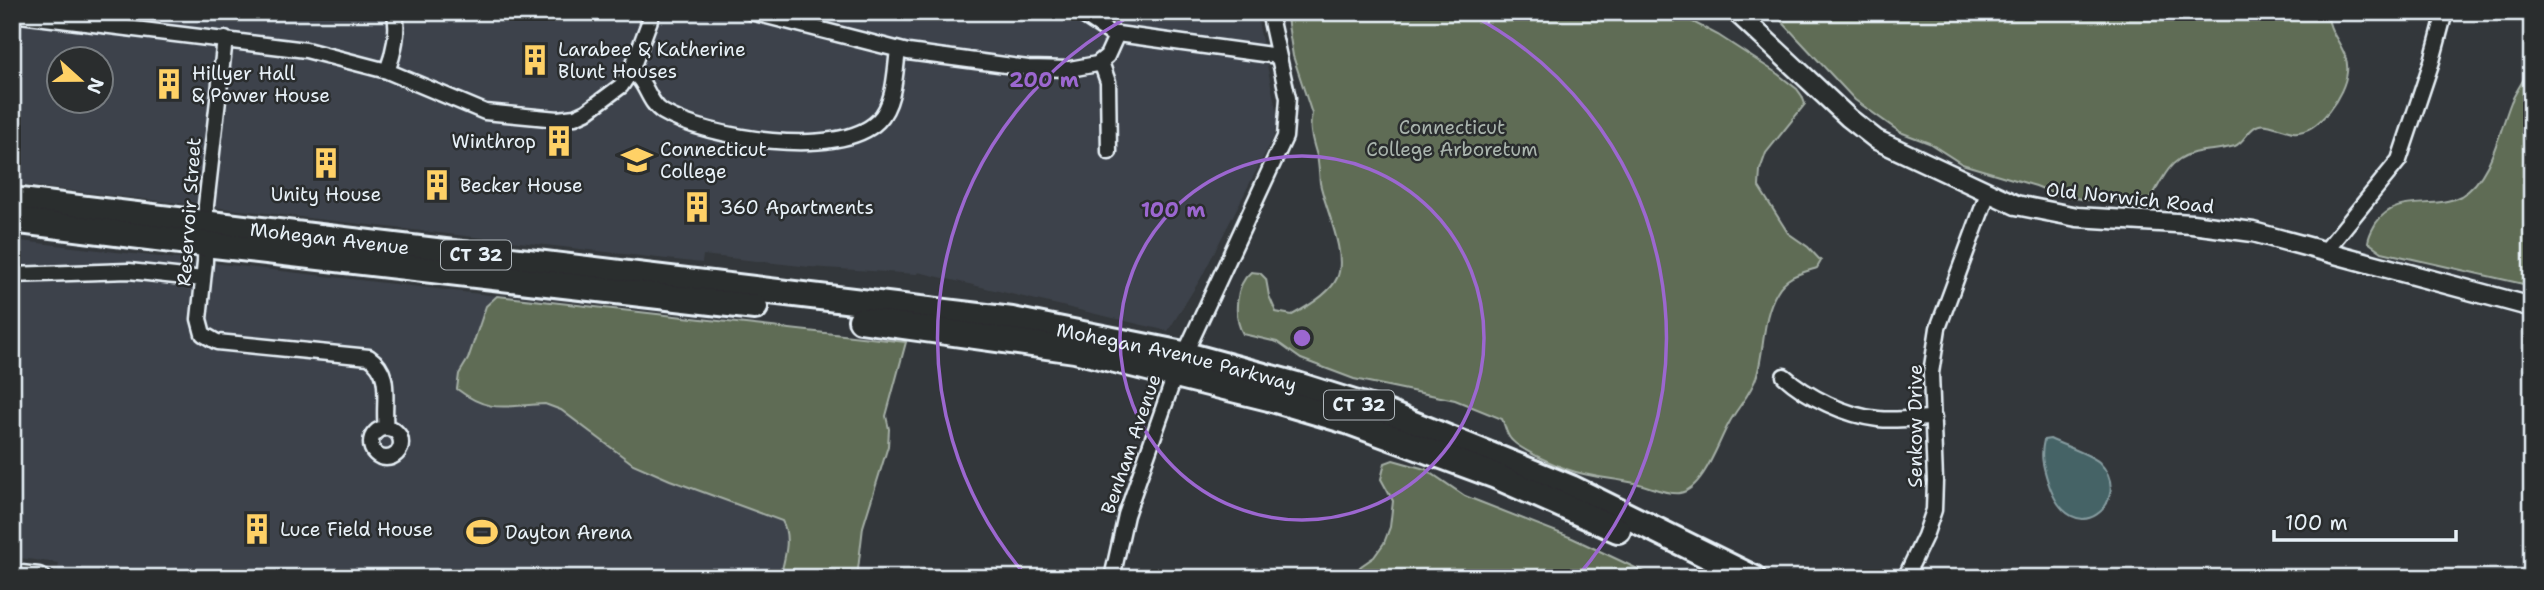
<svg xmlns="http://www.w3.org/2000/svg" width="2544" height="590" font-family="'Shantell Sans',sans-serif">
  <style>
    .built { fill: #3e434b; fill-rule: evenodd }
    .green { fill: #5f6c54; stroke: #a4aea6; stroke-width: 2 }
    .water { fill: #456366; stroke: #869ca0; stroke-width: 2 }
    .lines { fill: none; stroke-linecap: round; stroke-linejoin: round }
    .minor-casing { stroke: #e8f1f8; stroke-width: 19 }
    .tertiary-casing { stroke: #e8f1f8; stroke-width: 23 }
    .trunk-casing { stroke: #e8f1f8; stroke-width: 30 }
    .minor { stroke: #2a2d2e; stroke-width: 14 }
    .tertiary { stroke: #2a2d2e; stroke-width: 18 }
    .trunk { stroke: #2a2d2e; stroke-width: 24 }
    .ring { fill: none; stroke: #9c67d0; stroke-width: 3.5 }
    .labels { text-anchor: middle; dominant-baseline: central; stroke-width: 5; stroke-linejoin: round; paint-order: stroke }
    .shield { fill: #2a2d2e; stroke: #afb6bb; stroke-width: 2 }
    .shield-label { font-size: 18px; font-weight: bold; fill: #e8f1f8 }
    .poi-label { font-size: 19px; fill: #e8f1f8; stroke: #2a2d2e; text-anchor: start }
    .park-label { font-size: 19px; fill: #aab5ae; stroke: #2a2d2e }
    .street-label { font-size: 19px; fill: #e8f1f8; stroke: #2a2d2e }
    .centre { fill: #9c67d0; stroke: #2a2d2e; stroke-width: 3.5 }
    .ring-label { font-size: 21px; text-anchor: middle; font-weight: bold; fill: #9c67d0; stroke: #2a2d2e; stroke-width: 5; stroke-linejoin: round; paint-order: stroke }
  </style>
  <rect width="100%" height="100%" fill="#33373b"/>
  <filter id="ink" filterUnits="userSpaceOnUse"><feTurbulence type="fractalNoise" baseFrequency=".0143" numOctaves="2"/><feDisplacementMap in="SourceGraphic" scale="14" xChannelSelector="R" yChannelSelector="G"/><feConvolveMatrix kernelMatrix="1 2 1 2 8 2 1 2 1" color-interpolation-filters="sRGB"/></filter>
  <g filter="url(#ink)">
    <!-- built -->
    <path class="built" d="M12,12H1256L1278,119L1274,136L1201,278L1168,331L918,272L917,274L810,267L703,255L702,263L12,184ZM60,60H102V102H60Z
      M12,240L497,296L492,298L468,359L459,374L458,390L473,400L553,406L561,410L633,464L670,480L782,521L786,528L787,537L780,578H57L59,563L12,557Z"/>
    <!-- green -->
    <path class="green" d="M1286,12H1674L1718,35L1775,72L1797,89L1802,96L1805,104L1766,153L1760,170L1759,187L1788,233L1808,247L1821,261L1817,268C1801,273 1786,276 1777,292C1762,317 1765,347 1757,375C1751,395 1737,407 1728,425C1718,443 1703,489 1680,493C1668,495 1651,487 1639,484C1613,478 1591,478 1566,469C1554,464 1517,449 1510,438C1506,433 1505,425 1502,419L1455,400L1354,379L1301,359L1277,342L1243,334C1233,317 1235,285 1251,272L1260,273L1266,279L1269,296L1276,312L1292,315C1307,307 1330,294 1337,278C1348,255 1325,208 1320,183C1319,174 1319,165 1317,156C1313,142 1308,129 1312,114L1293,56Z
      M1773,12H2327C2328,35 2350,50 2347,72C2345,94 2318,135 2293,132C2285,131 2266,122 2259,125C2248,128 2245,142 2235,146C2225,149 2213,150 2203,151C2171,155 2165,174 2151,199L2087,200L2058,195L2036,186L1962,164L1929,143L1900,132L1855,100Z
      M2532,64V286L2382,252L2368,242C2369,234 2372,230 2376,223C2396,193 2433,211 2461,196C2491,179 2499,132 2511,102C2517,89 2526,77 2532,64Z
      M497,296L906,342L886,416L889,429L888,446L863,527L857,578H780C784,560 792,538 782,521L670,480L633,464L561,410L545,404C507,405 491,415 457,389L459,374L468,359L486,306Z
      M1393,460L1425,469L1465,496L1572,538L1657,578H1350L1361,566L1374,557L1384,543L1390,527L1393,501L1381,479L1385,463Z"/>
    <!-- water -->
    <path class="water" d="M2050,439C2062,445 2090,454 2099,462C2137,500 2072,557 2048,482C2043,466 2040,456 2044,440Z"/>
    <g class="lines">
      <defs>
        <path id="minor" d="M751,12L908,52L1028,68L1070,69L1097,64L1107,56L1117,34
          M1078,12L1110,33L1278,56
          M12,14L306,50L387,71L485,112L558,119L575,117L586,112L621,86L631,71L653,12
          M225,39L206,205L205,262L199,319L203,334L217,342L369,357C394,374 382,402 386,428
          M1101,62L1108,82L1109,152
          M387,71C393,56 400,28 394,12
          M631,71C647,81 647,102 663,112C706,138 839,160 878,121C895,104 895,72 898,50
          M2326,250L2399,160L2432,61L2445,12
          M12,275L129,271L203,279
          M1784,376C1807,397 1847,416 1878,419C1896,421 1916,418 1934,418
          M371 443a15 15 0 1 1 30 0a15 15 0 1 1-30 0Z
          M12,572L39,575L44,578
          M1112,578L1126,515L1175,375L1285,137L1288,98L1269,12
          M1905,578L1925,536L1934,510L1935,481L1931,373L1938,328L1988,193"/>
        <path id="tertiary" d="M1736,12L1849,118L1877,140L2016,205L2077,217L2192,224L2253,232L2532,307"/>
        <g id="trunk">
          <path id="s1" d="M12,200L1012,320L1183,354L1297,385L1386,413L1571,488L1753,578"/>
          <path d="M12,220L205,244L755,307"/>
          <path d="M861,320L1075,350L1269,398L1347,421L1496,476L1618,530"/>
        </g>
      </defs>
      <!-- minor casing -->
      <use href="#minor" class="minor-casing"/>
      <!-- tertiary casing -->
      <use href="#tertiary" class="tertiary-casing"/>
      <!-- trunk casing -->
      <use href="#trunk" class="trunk-casing"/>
      <!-- minor -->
      <use href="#minor" class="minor"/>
      <!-- tertiary -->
      <use href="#tertiary" class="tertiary"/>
      <!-- trunk -->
      <use href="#trunk" class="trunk"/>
    </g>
  </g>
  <!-- distance rings -->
  <g class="ring">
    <circle cx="1302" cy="338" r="182"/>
    <path d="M1027 577A365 365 0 0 1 1136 13M1468 13A365 365 0 0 1 1577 577"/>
  </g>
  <!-- icons -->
  <defs>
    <symbol id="building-bare" viewBox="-9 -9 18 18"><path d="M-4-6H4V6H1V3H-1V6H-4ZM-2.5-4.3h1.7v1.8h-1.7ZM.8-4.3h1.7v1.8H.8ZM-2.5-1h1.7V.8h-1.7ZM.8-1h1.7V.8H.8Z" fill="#ffd166" stroke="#2a2d2e" stroke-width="2.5" paint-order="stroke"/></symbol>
    <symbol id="university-bare" viewBox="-9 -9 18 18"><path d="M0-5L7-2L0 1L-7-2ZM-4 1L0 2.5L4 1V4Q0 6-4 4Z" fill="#ffd166" stroke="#2a2d2e" stroke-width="2.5" paint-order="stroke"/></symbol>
    <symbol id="stadium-bare" viewBox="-9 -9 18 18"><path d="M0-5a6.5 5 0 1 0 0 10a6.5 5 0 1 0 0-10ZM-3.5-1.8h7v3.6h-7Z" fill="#ffd166" stroke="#2a2d2e" stroke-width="2.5" paint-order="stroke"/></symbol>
  </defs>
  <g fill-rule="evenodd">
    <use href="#building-bare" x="513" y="38" width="44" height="44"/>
    <use href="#building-bare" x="147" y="62" width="44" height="44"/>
    <use href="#building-bare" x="537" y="119" width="44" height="44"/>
    <use href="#university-bare" x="615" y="138" width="44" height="44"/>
    <use href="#building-bare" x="304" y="141" width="44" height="44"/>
    <use href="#building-bare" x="415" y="163" width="44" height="44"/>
    <use href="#building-bare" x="675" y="185" width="44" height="44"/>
    <use href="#building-bare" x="235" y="507" width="44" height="44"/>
    <use href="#stadium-bare" x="460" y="510" width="44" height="44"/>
  </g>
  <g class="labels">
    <!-- shield labels -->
    <g class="shield">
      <rect x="441" y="240.5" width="70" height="29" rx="5"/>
      <rect x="1324" y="390.5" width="70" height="29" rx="5"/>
    </g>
    <g class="shield-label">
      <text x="476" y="255">CT 32</text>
      <text x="1359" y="405">CT 32</text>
    </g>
    <!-- poi labels -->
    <g class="poi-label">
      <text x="558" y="49">Larabee &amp; Katherine<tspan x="558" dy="22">Blunt Houses</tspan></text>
      <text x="192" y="73">Hillyer Hall<tspan x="192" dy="22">&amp; Power House</tspan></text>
      <text x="536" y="141" text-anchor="end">Winthrop</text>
      <text x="660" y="149">Connecticut<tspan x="660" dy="22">College</tspan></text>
      <text x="460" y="185">Becker House</text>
      <text x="326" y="194" text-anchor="middle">Unity House</text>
      <text x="720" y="207">360 Apartments</text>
      <text x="280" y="529">Luce Field House</text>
      <text x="505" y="532">Dayton Arena</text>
    </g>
    <!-- park labels -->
    <g class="park-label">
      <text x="1452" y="127">Connecticut<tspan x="1452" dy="22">College Arboretum</tspan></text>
    </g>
    <!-- street labels -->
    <g class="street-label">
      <text transform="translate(2130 198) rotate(6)">Old Norwich Road</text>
      <text transform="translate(189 212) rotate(-86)">Reservoir Street</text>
      <text stroke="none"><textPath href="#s1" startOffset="320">Mohegan Avenue</textPath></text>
      <text stroke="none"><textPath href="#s1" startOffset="1176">Mohegan Avenue Parkway</textPath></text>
      <text transform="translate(1915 426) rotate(-90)">Senkow Drive</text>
      <text transform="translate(1131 444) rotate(-71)">Benham Avenue</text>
    </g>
  </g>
  <circle cx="1302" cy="338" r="10" class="centre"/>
  <g class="ring-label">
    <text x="1044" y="87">200 m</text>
    <text x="1173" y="217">100 m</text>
  </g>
  <!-- margin -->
  <rect width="2544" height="590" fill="none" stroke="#2a2d2e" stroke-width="42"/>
  <rect x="21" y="21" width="2502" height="548" fill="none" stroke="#e8f1f8" stroke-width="2.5" filter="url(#ink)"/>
  <!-- north arrow -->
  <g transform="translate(80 80) rotate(111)"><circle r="33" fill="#2a2d2e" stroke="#767b7f" stroke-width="2"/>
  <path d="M0-5L12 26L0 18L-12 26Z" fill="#ffd166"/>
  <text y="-10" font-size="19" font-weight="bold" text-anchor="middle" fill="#e8f1f8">N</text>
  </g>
  <!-- scale -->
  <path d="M2274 530v10h182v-10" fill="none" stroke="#e8f1f8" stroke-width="3.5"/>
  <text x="2285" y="530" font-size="21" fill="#e8f1f8" stroke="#2a2d2e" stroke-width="5" paint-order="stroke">100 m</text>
</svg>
